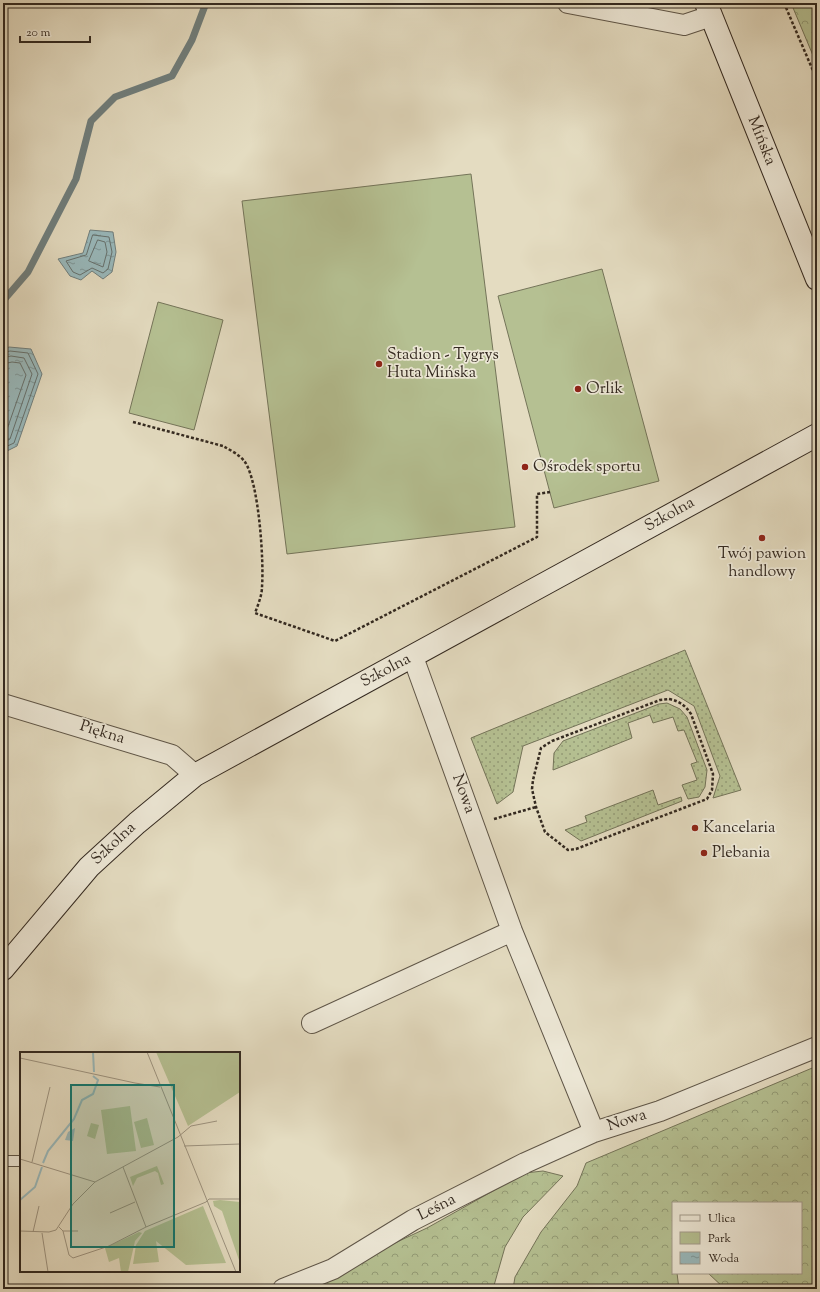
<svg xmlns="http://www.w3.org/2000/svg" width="820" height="1292" font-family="'Sorts Mill Goudy',serif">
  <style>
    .grass { fill: url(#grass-dots); stroke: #747459 }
    .forest { fill: url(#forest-crowns); stroke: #747459 }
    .park { fill: #b5c092; stroke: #747459 }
    .water { fill: url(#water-ripples); stroke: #707f7e }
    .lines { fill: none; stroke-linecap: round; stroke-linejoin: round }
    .shore { stroke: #66716e; stroke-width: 1 }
    .stream { stroke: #707f7e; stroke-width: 7 }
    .lane-casing { stroke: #5f5648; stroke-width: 12 }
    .street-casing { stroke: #5f5648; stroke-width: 22 }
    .secondary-casing { stroke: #332920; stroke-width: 24 }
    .path { stroke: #332920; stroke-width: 2.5; stroke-dasharray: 3 2; stroke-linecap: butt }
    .lane { stroke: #ede8d7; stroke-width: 10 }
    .street { stroke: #ede8d7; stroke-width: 20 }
    .secondary { stroke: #ede8d7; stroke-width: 22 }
    .poi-dot { fill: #8f2418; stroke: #ede8d7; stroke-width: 1.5 }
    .labels { text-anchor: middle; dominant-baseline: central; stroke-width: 3.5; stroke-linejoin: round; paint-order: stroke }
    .street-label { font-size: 16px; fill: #332920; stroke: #ede8d7 }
    .poi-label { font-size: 16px; fill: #332920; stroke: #ede8d7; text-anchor: start }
    .inset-river { fill: none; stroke: #99b9bc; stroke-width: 2 }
    .inset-road { fill: none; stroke: #9d9481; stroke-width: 1 }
    .view { fill: #0f766e; fill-opacity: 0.15; stroke: #0f766e; stroke-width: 2 }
    .inset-edge { fill: none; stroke: #332920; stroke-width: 2 }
  </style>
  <defs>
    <pattern id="grass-dots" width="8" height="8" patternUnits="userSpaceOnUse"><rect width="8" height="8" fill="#b5c092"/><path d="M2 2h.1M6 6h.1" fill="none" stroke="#949c77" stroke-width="1.8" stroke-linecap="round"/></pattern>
    <pattern id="forest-crowns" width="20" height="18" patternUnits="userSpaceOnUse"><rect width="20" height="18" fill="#b5c092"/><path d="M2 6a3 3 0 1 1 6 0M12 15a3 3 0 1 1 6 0" fill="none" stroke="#949c77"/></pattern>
    <pattern id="water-ripples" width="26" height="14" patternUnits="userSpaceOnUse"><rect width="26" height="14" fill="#99b9bc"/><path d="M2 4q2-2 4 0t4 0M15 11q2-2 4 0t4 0" fill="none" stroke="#7d9698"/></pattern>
  </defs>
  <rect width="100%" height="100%" fill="#e4dcc1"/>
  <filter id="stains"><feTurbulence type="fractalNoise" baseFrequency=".005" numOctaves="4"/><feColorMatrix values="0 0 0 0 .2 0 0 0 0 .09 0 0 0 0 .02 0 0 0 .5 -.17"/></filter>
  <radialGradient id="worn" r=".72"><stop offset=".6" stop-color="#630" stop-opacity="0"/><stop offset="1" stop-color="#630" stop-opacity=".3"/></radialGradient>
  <!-- grass -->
  <path class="grass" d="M685,650L741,790L713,798L720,776L694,706L668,690L523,746L513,792L497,804L471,738Z
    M667,703L680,709L687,717L707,770L705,787L699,797L688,799L682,785L697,780L691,764L697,762L684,730L678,731L673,717L653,723L650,715L628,723L632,738L553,770L554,753L563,741L659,704Z
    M653,790L658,805L681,797L682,801L581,841L565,830L587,822L585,816Z"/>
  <!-- forest -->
  <path class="forest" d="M791,3H817V65Z
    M817,1066V1289H725L708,1273H801V1203H673V1273H677L679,1289H513L515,1277L541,1232L577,1186L586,1163Z
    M543,1171L563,1176L523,1217L505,1247L493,1289H296L427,1228L525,1173Z"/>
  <!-- park -->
  <path class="park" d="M471,174L515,527L287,554L242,201Z
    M602,269L659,481L554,508L498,296Z
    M158,302L223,320L194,430L129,413Z"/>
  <!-- water -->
  <path class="water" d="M90,230L113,232L116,252L112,272L103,279L92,271L81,280L70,276L58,259L83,253Z
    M9,347L31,349L42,374L17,446L3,453V350Z"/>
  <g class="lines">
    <!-- shore -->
    <path class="shore" d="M93,235L109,237L112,252L108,269L103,273L92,268L80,275L73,272L66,261L86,255Z
      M98,240L105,242L107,252L103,267L89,261Z
      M3,353L10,351L28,353L38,374L14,443L3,448
      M3,358L11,356L24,358L32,374L10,439L3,443
      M3,364L12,362L20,363L26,375L5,435L3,436"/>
    <!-- stream -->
    <path class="stream" d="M3,301L28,272L76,179L91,121L115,97L172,76L192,40L206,3"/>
    <defs>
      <path id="lane" d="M3,1161H21"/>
      <path id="street" d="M568,3L684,25L711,16
        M413,657L512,931L594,1132L660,1111L817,1047
        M3,704L172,755L195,775
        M312,1023L512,931
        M283,1289L333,1269L413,1220L525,1163L594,1132"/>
      <path id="secondary" d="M706,3L817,279
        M3,969L89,867L137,823L195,775L817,435"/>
    </defs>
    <!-- lane casing -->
    <use href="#lane" class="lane-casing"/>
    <!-- street casing -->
    <use href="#street" class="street-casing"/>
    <!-- secondary casing -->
    <use href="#secondary" class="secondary-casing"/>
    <!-- path -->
    <path class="path" d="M784,3L817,80
      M133,422L223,446C230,450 240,455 245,462C259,483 264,561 262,587C262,595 258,605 255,613L335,641L537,537V494L550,492
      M669,699C679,701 685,705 691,714L713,774L712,790L707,799L576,849L568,850L545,832L536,807L532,789L533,780L541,748L552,741L660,700Z
      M494,819L536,807"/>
    <!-- lane -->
    <use href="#lane" class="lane"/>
    <!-- street -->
    <use href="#street" class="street"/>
    <!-- secondary -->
    <use href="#secondary" class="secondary"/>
  </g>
  <!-- markers -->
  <g class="poi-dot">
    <circle cx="379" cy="364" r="4"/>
    <circle cx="578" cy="389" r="4"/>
    <circle cx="525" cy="467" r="4"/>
    <circle cx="762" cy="538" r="4"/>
    <circle cx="695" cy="828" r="4"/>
    <circle cx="704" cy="853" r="4"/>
  </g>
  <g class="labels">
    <!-- street labels -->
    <g class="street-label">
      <text transform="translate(761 141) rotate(68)">Mińska</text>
      <text transform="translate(670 515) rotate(-29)">Szkolna</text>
      <text transform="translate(386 671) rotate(-28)">Szkolna</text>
      <text transform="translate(102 733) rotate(17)">Piękna</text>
      <text transform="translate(463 794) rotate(70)">Nowa</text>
      <text transform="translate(114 844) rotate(-43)">Szkolna</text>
      <text transform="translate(627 1121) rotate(-18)">Nowa</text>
      <text transform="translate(437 1208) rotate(-27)">Leśna</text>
    </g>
    <!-- poi labels -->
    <g class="poi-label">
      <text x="387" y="355">Stadion - Tygrys<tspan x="387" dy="18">Huta Mińska</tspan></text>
      <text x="586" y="389">Orlik</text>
      <text x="533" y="467">Ośrodek sportu</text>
      <text x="762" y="554" text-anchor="middle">Twój pawion<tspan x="762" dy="18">handlowy</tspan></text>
      <text x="703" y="828">Kancelaria</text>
      <text x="712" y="853">Plebania</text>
    </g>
  </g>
  <!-- overview -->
  <g transform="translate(20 1052)">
    <rect width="220" height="220" fill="#e4dcc1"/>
    <path d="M137,114L144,132L141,133L138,121L135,119L117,126L113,134L110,125Z" fill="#b5c092"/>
    <path d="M136,0H220V40L168,74ZM200,148L220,150V211L202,159L194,154L193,149ZM183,154L206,211L166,213L136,189L139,210L113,212L116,193L125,179ZM119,180L122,181L115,189L108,220H101L99,206L89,210L85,196Z" fill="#b5c092"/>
    <path d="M110,54L116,99L87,102L81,58ZM127,66L134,93L121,96L114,70ZM71,71L79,73L75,87L67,84Z" fill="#b5c092"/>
    <path d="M55,76L53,89L45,88L48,80Z" fill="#99b9bc"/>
    <path class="inset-river" d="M73,0L74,20M23,111L28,99L54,67L62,48L73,42L78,28L73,24M0,148L15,135L22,115"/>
    <path class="inset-road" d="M127,0L216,220M0,6L115,31L140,35M164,94L220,92M0,107L75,130M12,110L30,35M103,115L126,175L186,150L189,147H220M90,161L115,150M39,175L43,179L49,203L53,206L89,194L126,175M0,179L29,180L36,178L53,152L75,130L158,85L171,74L197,69M43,179H58M13,180L19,154M22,181L28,220"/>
    <path class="view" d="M51,33H154V195H51Z"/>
    <rect width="220" height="220" class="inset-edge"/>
  </g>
  <!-- margin -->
  <rect width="820" height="1292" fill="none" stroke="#e4dcc1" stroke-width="16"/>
  <rect x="4" y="4" width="812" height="1284" fill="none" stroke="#332920" stroke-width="2"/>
  <rect x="8" y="8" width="804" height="1276" fill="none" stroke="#332920"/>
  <!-- legend -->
  <rect x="672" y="1202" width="130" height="72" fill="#ede8d7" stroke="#a39c8e"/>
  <rect x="680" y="1215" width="20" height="6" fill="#ede8d7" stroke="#a39c8e"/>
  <text x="708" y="1222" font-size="12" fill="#332920">Ulica</text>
  <rect x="680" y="1232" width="20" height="12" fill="#b5c092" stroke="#a39c8e"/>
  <text x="708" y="1242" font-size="12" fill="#332920">Park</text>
  <rect x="680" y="1252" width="20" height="12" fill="url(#water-ripples)" stroke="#a39c8e"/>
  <text x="708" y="1262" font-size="12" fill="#332920">Woda</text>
  <!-- scale -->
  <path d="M20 36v6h70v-6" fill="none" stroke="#332920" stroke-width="2"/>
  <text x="26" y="36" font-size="12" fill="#332920" stroke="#ede8d7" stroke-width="3" paint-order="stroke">20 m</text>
  <rect width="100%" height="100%" filter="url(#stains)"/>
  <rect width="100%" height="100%" fill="url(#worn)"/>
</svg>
